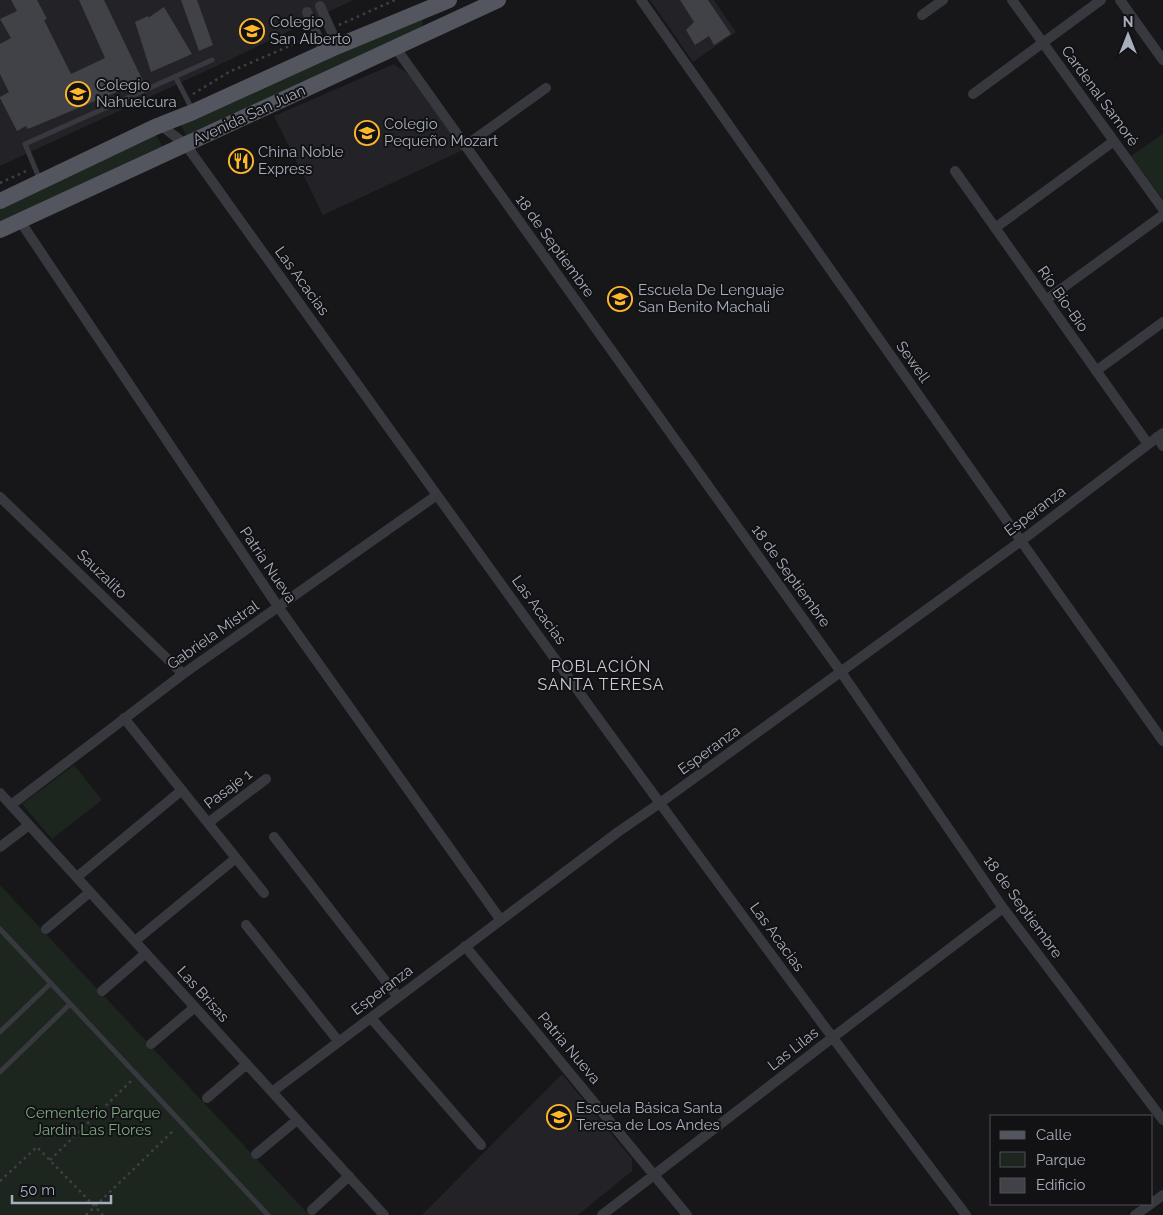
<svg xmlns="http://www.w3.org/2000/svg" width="1163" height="1215" font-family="Raleway,sans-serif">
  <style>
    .built { fill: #232327 }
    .green { fill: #1d261e }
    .building { fill: #414247 }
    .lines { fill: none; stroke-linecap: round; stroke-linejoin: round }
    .path { stroke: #3e4047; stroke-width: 2.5; stroke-dasharray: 2.5 4; stroke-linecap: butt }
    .lane { stroke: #38393f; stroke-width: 5 }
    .street { stroke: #38393f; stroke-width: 10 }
    .primary { stroke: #54565f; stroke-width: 16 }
    .labels { text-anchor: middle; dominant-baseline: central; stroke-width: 4; stroke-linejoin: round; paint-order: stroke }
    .poi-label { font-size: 15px; fill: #a8aebb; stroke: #121215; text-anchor: start }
    .street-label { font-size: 15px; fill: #a8aebb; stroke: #121215 }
    .park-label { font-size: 15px; fill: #7da880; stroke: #121215 }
    .neighbourhood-label { font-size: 16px; letter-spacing: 1px; fill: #cacdd7; stroke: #121215 }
  </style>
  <rect width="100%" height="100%" fill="#17171a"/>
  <!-- built -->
  <path class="built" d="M0,0H353L225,62L0,166Z
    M650,0H714L736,32L693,62Z
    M394,64L407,73L463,150L323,215L274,116Z
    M562,1074L632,1159V1171L578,1215H422Z"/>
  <!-- green -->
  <path class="green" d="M415,17L422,19L423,22L421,27L186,135L181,125Z
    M1163,134V199L1131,156Z
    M156,135L162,146L0,223V209Z
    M74,765L102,800L52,839L22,804Z
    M0,885L309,1215H0Z"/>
  <!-- building -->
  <path class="building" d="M11,0H37L47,19L44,20L71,74L105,58L79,0H104L143,81L28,129L26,126L17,131L0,98V97L9,92L0,74V44L11,38L0,19L17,11Z
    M181,0H197L213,45L199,51Z
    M680,0H708L731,34L714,45L709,36L695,45L686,30L694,22Z
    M164,7L192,54L151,72L135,22L148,16V18Z"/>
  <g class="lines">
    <!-- path -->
    <path class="path" d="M339,25L395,0
      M193,94L229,72L306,39
      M0,183L26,171
      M50,1160L131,1081
      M0,1181L37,1147L103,1215
      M86,1215L175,1129"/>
    <!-- lane -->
    <path class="lane" d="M175,76L192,109
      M40,180L25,144L212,60
      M0,929L268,1215
      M0,1032L51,983
      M0,1072L70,1004"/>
    <!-- street -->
    <path class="street" d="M641,0L1021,541L1163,741
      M1012,0L1163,209
      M1120,0L1163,60
      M320,6L338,46
      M307,12L324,52
      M922,15L943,0
      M395,47L841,672L1003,908L1163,1120
      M973,94L1101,0
      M158,127L162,126L186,145C443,504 699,863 966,1215
      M465,146L546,88
      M955,171L1148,444
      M20,221L279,608L500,919
      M995,228L1114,141
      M1046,300L1163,215
      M1096,371L1163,322
      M1157,437L1163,446
      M0,497L183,674
      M124,718L264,893
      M0,793L384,1215
      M11,805L183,674L437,495
      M208,823L266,779
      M274,837L398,997
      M0,847L29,825
      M77,877L182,790
      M246,925L339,1042
      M46,929L90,892
      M135,941L236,858
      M465,946L687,1215
      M102,991L146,953
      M371,1018L481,1145
      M151,1044L195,1007
      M272,1092L618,832L660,803L1021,541L1163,433
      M207,1098L247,1064
      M256,1154L297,1120
      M1152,1203L1163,1195
      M312,1210L349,1176
      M602,1215L832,1038L1003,908
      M1135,1215L1151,1204"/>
    <!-- primary -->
    <path class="primary" d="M0,201L155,127L193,112L338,46L449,0
      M0,230L498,0"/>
  </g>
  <!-- icons -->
  <defs>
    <symbol id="school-ring" viewBox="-11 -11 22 22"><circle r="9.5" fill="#121215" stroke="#ffb82a" stroke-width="1.5"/><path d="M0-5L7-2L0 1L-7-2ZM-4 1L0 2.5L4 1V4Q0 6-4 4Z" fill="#ffb82a"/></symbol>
    <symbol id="restaurant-ring" viewBox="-11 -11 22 22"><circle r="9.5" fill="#121215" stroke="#ffb82a" stroke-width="1.5"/><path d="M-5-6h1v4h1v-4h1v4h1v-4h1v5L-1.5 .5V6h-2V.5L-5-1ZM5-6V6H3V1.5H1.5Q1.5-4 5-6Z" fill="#ffb82a"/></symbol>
  </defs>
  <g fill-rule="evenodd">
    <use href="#school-ring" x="238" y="17" width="28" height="28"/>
    <use href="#school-ring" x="64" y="80" width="28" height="28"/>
    <use href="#school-ring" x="353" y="119" width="28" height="28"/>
    <use href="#restaurant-ring" x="227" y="147" width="28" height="28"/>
    <use href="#school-ring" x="606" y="285" width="28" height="28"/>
    <use href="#school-ring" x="545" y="1103" width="28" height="28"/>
  </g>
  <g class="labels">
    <!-- poi labels -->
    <g class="poi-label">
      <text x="270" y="22">Colegio<tspan x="270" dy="17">San Alberto</tspan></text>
      <text x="96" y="85">Colegio<tspan x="96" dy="17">Nahuelcura</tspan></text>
      <text x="384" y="124">Colegio<tspan x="384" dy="17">Pequeño Mozart</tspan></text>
      <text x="258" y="152">China Noble<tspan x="258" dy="17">Express</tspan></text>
      <text x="638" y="290">Escuela De Lenguaje<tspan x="638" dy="17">San Benito Machali</tspan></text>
      <text x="576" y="1108">Escuela Básica Santa<tspan x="576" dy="17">Teresa de Los Andes</tspan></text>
    </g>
    <!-- street labels -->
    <g class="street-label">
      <text transform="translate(1100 96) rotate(54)">Cardenal Samoré</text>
      <text transform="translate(249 115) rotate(-25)">Avenida San Juan</text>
      <text transform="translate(555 246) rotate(54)">18 de Septiembre</text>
      <text transform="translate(302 281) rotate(54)">Las Acacias</text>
      <text transform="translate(1063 299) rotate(55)">Río Bío-Bío</text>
      <text transform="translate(913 362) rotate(55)">Sewell</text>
      <text transform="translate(1035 511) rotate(-37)">Esperanza</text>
      <text transform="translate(268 565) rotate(56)">Patria Nueva</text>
      <text transform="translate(102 574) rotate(44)">Sauzalito</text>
      <text transform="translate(791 576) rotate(54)">18 de Septiembre</text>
      <text transform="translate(539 610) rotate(54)">Las Acacias</text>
      <text transform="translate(213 635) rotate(-35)">Gabriela Mistral</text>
      <text transform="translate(709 750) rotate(-36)">Esperanza</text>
      <text transform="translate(228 789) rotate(-37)">Pasaje 1</text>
      <text transform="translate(1023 907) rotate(54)">18 de Septiembre</text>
      <text transform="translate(777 937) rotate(54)">Las Acacias</text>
      <text transform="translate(382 990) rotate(-37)">Esperanza</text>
      <text transform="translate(203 994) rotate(48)">Las Brisas</text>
      <text transform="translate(569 1048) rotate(50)">Patria Nueva</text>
      <text transform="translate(793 1049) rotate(-38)">Las Lilas</text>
    </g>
    <!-- park labels -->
    <g class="park-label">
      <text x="93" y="1113">Cementerio Parque<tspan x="93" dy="17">Jardín Las Flores</tspan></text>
    </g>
    <!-- neighbourhood labels -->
    <g class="neighbourhood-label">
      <text x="601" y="666">POBLACIÓN<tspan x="601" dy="18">SANTA TERESA</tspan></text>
    </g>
  </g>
  <!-- legend -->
  <rect x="990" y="1115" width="162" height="90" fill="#121215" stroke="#4e5057"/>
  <rect x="1000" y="1131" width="25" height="8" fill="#54565f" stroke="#4e5057"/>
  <text x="1036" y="1140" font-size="15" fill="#a8aebb">Calle</text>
  <rect x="1000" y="1152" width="25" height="15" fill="#1d261e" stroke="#4e5057"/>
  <text x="1036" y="1165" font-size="15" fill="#a8aebb">Parque</text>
  <rect x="1000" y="1178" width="25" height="15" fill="#414247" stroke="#4e5057"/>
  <text x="1036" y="1190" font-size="15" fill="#a8aebb">Edificio</text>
  <!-- north arrow -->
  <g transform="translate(1128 35)" stroke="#121215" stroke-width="4" paint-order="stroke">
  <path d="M0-4L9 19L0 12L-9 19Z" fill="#a8aebb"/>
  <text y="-8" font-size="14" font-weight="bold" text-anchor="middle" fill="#a8aebb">N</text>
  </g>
  <!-- scale -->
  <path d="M12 1195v8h99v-8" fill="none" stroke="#a8aebb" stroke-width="2.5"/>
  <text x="20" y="1195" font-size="15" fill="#a8aebb" stroke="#121215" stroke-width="4" paint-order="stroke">50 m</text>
</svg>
